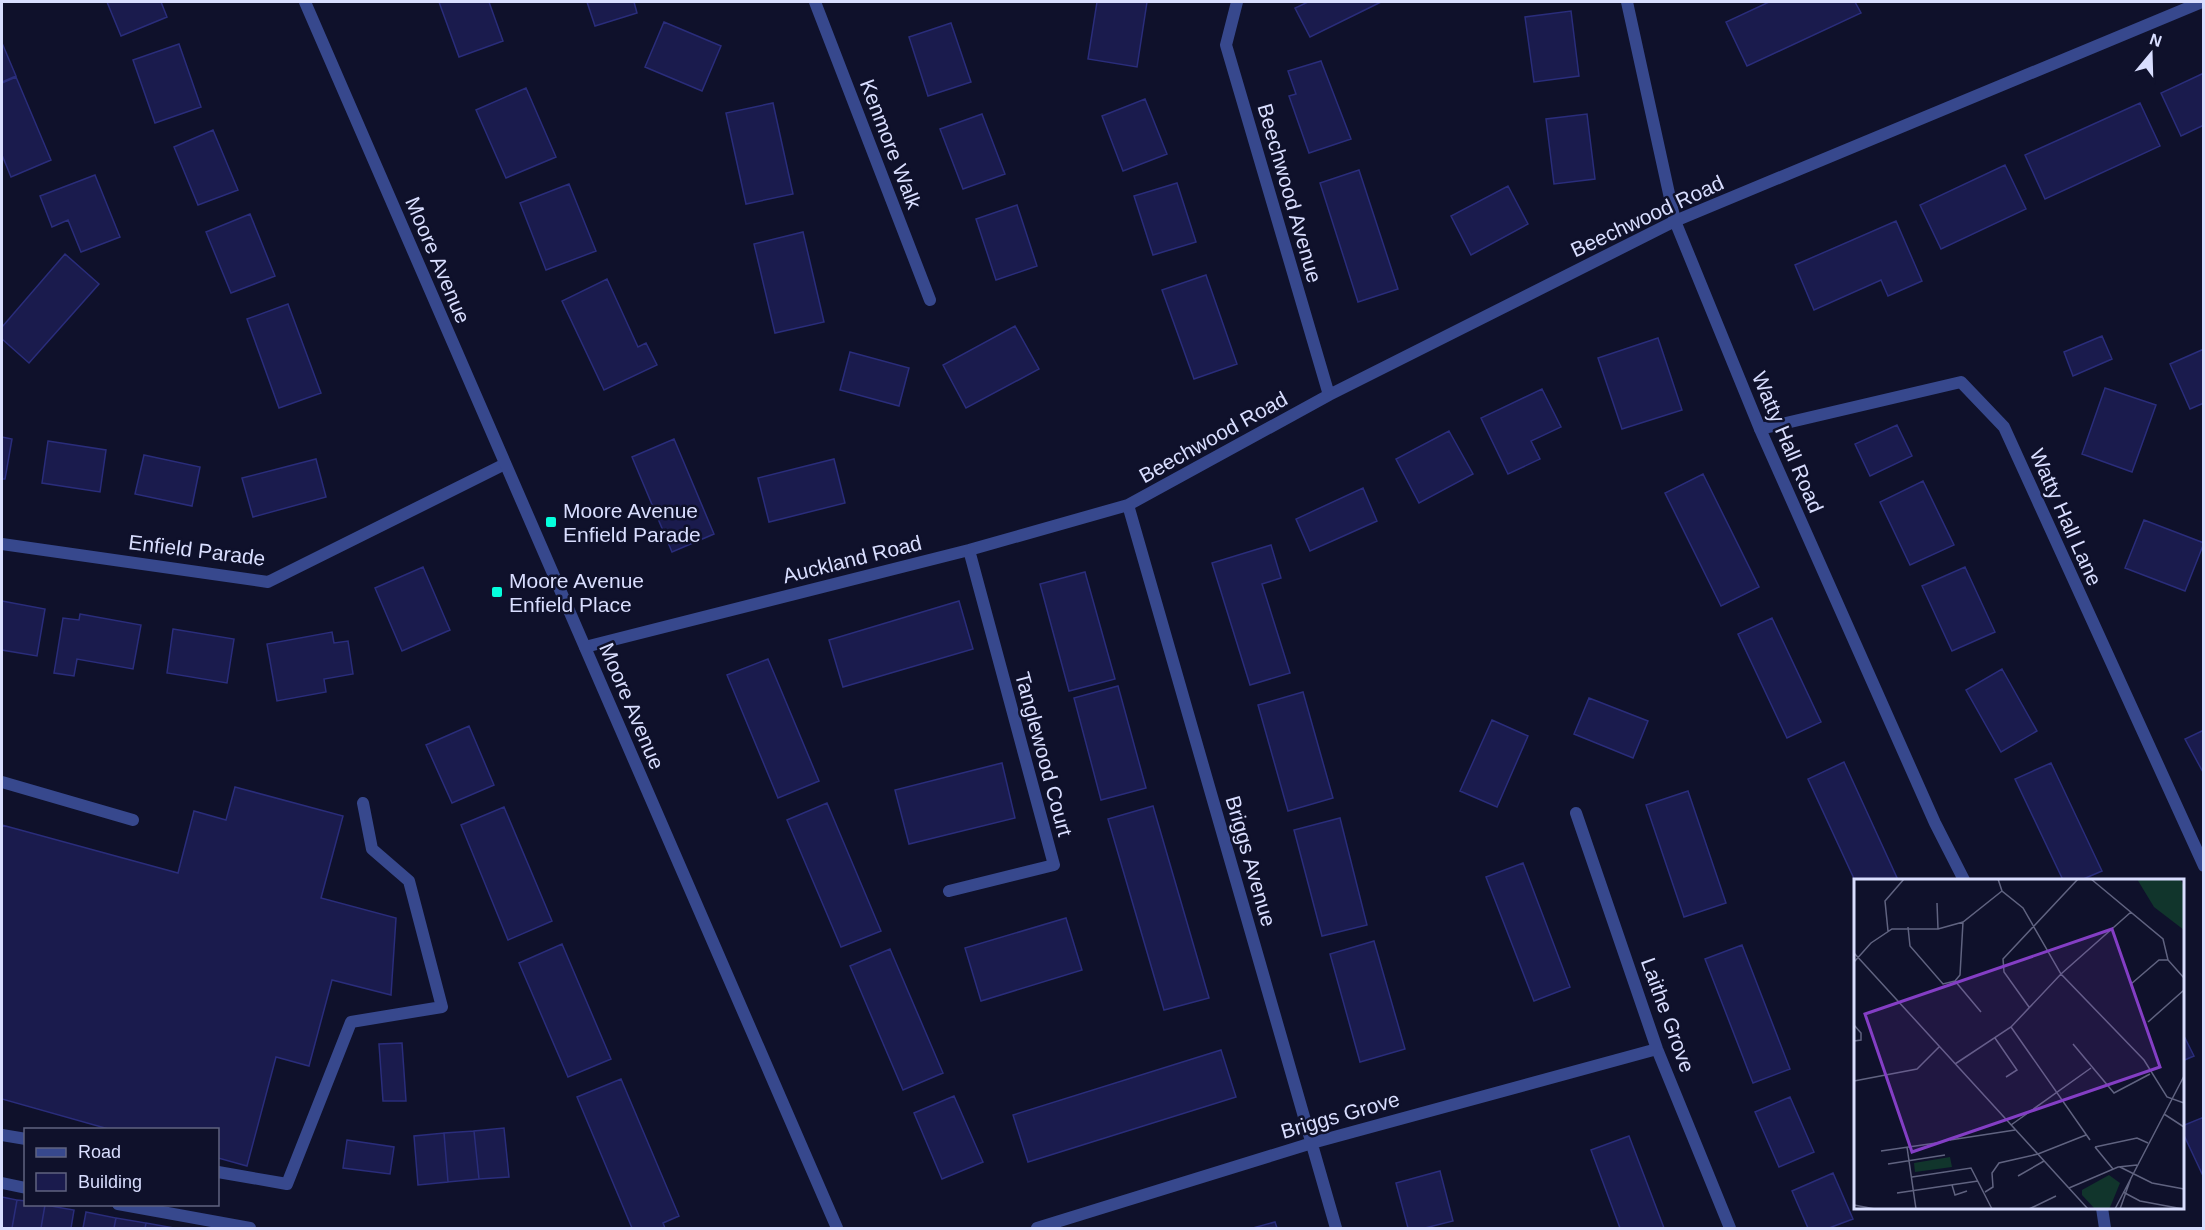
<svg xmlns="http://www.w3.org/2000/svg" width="2205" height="1230" font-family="Arial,sans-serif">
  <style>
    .building { fill: #1a1b4d; stroke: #2a2d7b; stroke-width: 1.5 }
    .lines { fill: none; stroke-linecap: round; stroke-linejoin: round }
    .service { stroke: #37488d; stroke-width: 12 }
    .minor { stroke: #37488d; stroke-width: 12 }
    .tertiary { stroke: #37488d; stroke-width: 12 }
    .poi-dot { fill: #05ffdd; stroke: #0f112b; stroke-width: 2 }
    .labels { text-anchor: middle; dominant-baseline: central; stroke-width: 5; stroke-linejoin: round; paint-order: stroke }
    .street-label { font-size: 21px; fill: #d9deff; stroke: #0f112b }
    .poi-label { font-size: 21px; fill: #d9deff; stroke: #0f112b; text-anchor: start }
    .inset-road { fill: none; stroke: #606380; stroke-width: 1.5 }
    .view { fill: #843ec5; fill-opacity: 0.15; stroke: #843ec5; stroke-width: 3 }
    .inset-edge { fill: none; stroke: #d9deff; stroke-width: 3 }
  </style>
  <rect width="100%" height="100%" fill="#0f112b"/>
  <!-- building -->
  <path class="building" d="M107,2H161L167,17L121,36Z
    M439,2H489L503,41L459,57Z
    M587,2H634L637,13L595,26Z
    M1097,2H1147L1137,67L1088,59Z
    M1308,2H1381L1310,37L1295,8Z
    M1769,2H1855L1861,13L1747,66L1726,22Z
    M1571,11L1579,76L1534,82L1525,17Z
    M664,22L721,46L702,91L645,67Z
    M951,23L971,82L928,96L909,37Z
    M2,43L16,76L2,82Z
    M179,44L201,107L155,123L133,60Z
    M1321,61L1351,139L1309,153L1289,96L1296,94L1288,71Z
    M2204,73V125L2181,136L2161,93Z
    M16,77L51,160L11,177L2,155V83Z
    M526,88L556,157L506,178L476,110Z
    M1145,99L1167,154L1123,171L1102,116Z
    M773,103L793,194L746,204L726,113Z
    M2140,103L2160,146L2045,199L2025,155Z
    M982,114L1005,174L963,189L940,129Z
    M1587,114L1595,179L1554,184L1546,119Z
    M213,130L238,190L198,205L174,147Z
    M2005,165L2026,209L1941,249L1920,205Z
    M1359,170L1398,289L1358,302L1320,183Z
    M95,175L120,237L81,252L68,220L52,227L40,196Z
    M1177,183L1196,242L1153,255L1134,196Z
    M569,184L596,251L546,270L520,203Z
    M1508,186L1528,224L1471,255L1451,216Z
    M1017,205L1037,266L996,280L976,219Z
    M250,214L275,276L231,293L206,232Z
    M1896,221L1922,281L1888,296L1881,280L1814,310L1795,265Z
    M803,232L824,322L775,333L754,244Z
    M65,254L99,284L29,363L2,339V327Z
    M1206,275L1237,364L1194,379L1162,290Z
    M607,279L638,347L646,343L657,365L604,390L562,301Z
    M288,304L321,393L279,408L247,319Z
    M1015,326L1039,369L966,408L943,365Z
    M2102,336L2112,359L2073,376L2064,352Z
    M1658,338L1682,410L1622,429L1598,358Z
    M2204,349V403L2190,409L2170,364Z
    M850,352L909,368L899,406L840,390Z
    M2105,388L2156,405L2132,472L2082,454Z
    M1542,389L1561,427L1531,441L1540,459L1508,474L1481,418Z
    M1897,425L1912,456L1870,476L1855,444Z
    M1449,431L1473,474L1419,503L1396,459Z
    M2,437L12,439L5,479H2Z
    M674,439L714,534L672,552L632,457Z
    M48,441L106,450L100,492L42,483Z
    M144,455L200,467L192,506L135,494Z
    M316,459L326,497L253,517L242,478Z
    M834,459L845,503L769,522L758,478Z
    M1703,474L1759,587L1721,606L1665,493Z
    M1923,481L1954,545L1910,565L1880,502Z
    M1363,488L1377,521L1310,551L1296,519Z
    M2144,520L2204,543L2185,591L2125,568Z
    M1271,545L1281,578L1262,584L1290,673L1250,685L1212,563Z
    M423,567L450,630L402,651L375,588Z
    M1965,567L1995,632L1952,651L1922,586Z
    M1085,572L1115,679L1069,691L1040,584Z
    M2,601L45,609L37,656L2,650Z
    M959,601L973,649L843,687L829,640Z
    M80,614L141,625L133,669L77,659L74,676L54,673L63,618L79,620Z
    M1772,618L1821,722L1787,738L1738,634Z
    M173,629L234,639L227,683L167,673Z
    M332,632L334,643L348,641L353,674L324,679L326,692L277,701L267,644Z
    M768,659L819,781L778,798L727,675Z
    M2002,669L2037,731L2001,752L1966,690Z
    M1118,686L1146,788L1101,800L1074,698Z
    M1303,692L1333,798L1288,811L1258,705Z
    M1589,698L1648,721L1633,758L1574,734Z
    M1492,720L1528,736L1497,807L1460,791Z
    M469,726L494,785L452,803L426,745Z
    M2204,730V774L2185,739Z
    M1844,762L1898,880H1856V883L1808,779Z
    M1002,763L1015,818L909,844L895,790Z
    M2051,763L2102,871L2081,880H2063L2015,779Z
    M235,787L343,816L321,898L396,918L391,995L332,980L309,1066L276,1057L247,1166L218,1158V1130H112L2,1099V825L178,873L194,811L226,820Z
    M1688,791L1726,903L1684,917L1646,805Z
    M827,803L881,931L841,947L787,820Z
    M1153,806L1209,998L1164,1010L1108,819Z
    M504,807L552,921L508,940L461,825Z
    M1340,818L1367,925L1322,936L1294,830Z
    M1523,863L1570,987L1534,1001L1486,877Z
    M1066,918L1082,970L981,1001L965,948Z
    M1374,941L1405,1049L1360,1062L1330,954Z
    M562,944L611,1059L568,1077L519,963Z
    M1742,945L1790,1069L1753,1083L1705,959Z
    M890,949L943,1073L903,1090L850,966Z
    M2182,1032L2194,1056L2182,1061Z
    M402,1043L406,1101H383L379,1044Z
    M1221,1050L1236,1097L1028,1162L1013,1115Z
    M621,1079L679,1216L663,1223L665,1228H632L577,1097Z
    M954,1096L983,1162L942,1179L914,1113Z
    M1790,1097L1814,1152L1779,1167L1755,1112Z
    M2204,1117V1178L2182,1131V1126Z
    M504,1128L509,1177L479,1179L474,1131Z
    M474,1131L479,1179L448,1182L444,1133Z
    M444,1133L448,1182L418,1185L414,1136Z
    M1629,1136L1664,1228H1620L1591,1150Z
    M347,1140L394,1147L390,1174L343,1168Z
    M1440,1171L1453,1221L1425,1228H1408L1396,1183Z
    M1833,1173L1853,1219L1829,1228H1808L1792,1191Z
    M2,1197L17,1200L12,1228H2Z
    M17,1200L26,1201V1204L45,1205L41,1228H12Z
    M45,1205L74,1210L71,1228H41Z
    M86,1212L116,1218L114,1228H83Z
    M116,1218L146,1223L145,1228H114Z
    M1275,1222L1277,1228H1253Z
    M146,1223L174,1228H145Z"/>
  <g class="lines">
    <!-- service -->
    <path class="service" d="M1760,429L1961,382L2004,427L2204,866
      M2,782L133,820
      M2,1135L26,1139
      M218,1172L287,1184L351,1022L442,1007L409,881L372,849L363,803"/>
    <!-- minor -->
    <path class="minor" d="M815,2L930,300
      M1237,2L1226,45L1329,395
      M1627,2L1675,221L1760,429L1935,823L1964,880
      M1128,505L1336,1228
      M2,544L268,582L505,464
      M585,647L969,550L1128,505L1329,395L1675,221L2202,2
      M1576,813L1657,1049L1730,1228
      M949,891L1054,865L969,550
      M2,1183L26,1188
      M118,1204L250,1228
      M2102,1208L2105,1228
      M1037,1228L1312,1143L1657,1049"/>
    <!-- tertiary -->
    <path class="tertiary" d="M305,2L837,1228"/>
  </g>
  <!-- markers -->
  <g class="poi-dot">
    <rect x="545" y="516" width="12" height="12" rx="3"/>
    <rect x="491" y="586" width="12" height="12" rx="3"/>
  </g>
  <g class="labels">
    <!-- street labels -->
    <g class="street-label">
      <text transform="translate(891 144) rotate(69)">Kenmore Walk</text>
      <text transform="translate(1290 193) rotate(74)">Beechwood Avenue</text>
      <text transform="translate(1647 216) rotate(-25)">Beechwood Road</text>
      <text transform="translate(438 260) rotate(67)">Moore Avenue</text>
      <text transform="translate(1213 437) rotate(-29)">Beechwood Road</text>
      <text transform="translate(1788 442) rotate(67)">Watty Hall Road</text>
      <text transform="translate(2066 517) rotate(66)">Watty Hall Lane</text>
      <text transform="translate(197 550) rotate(7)">Enfield Parade</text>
      <text transform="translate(852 559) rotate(-14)">Auckland Road</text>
      <text transform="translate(632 706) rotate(67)">Moore Avenue</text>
      <text transform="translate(1044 754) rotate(75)">Tanglewood Court</text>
      <text transform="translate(1251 861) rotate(74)">Briggs Avenue</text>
      <text transform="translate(1668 1015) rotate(70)">Laithe Grove</text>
      <text transform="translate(1340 1115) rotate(-16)">Briggs Grove</text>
    </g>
    <!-- poi labels -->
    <g class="poi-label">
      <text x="563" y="510">Moore Avenue<tspan x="563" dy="24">Enfield Parade</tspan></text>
      <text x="509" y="580">Moore Avenue<tspan x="509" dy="24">Enfield Place</tspan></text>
    </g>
  </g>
  <!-- overview -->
  <g transform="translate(1854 879)">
    <rect width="330" height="330" fill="#0f112b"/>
    <path d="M283,0H326L330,7V51L300,28ZM96,278L98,288L61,293L60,284ZM255,296L266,304L257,326L255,330H241L228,316V311Z" fill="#11352c"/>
    <path class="inset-road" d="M144,0L148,12L169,29L207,95L290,181L313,218L330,224M237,0L309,60L314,81L330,99M83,24L84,50M54,48L56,67L89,105L101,102L106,96L109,43M34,52L31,22L50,0M0,74L234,330M0,83L17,64L38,50H84L109,43L148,12M101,102L127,133M277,105L305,81H314M175,128L150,93L149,80L224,0M294,143L330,111M0,146L7,154V161L0,162M157,148L236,261M141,159L163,191L152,198M219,165L260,214L296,195M101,185L157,148L207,95L277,33M0,202L63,190L85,168M310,235L330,248M157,246L237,189M96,261L161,251M53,268L62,330M241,268L283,259L294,264M241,268L259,290M27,272L89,263M34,285L91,276M266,288L298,304L330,310M164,297L190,282M58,298L117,289L138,330M98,306L101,316L113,312M215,309L264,288L283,286M131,313L139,308L138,294L145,284L184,275L232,256M269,313L286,322L329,330M43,314L124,302M0,326L21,330M175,330L202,317M261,330L330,197M266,330L277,299"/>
    <path class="view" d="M258,50L306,188L58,273L11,135Z"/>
    <rect width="330" height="330" class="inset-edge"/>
  </g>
  <!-- border -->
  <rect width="2205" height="1230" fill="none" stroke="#d9deff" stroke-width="6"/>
  <!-- legend -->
  <rect x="24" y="1128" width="195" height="78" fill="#0f112b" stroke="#606380" stroke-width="1.5"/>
  <rect x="36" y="1148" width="30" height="9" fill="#37488d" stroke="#606380" stroke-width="1.5"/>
  <text x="78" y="1158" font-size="18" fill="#d9deff">Road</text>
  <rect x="36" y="1173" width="30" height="18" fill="#1a1b4d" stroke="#606380" stroke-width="1.5"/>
  <text x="78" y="1188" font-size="18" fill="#d9deff">Building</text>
  <!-- north arrow -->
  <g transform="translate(2151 54) rotate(19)" stroke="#0f112b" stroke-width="4.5" paint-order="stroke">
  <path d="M0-4.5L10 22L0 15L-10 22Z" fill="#d9deff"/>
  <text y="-9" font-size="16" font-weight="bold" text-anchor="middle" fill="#d9deff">N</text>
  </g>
</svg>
